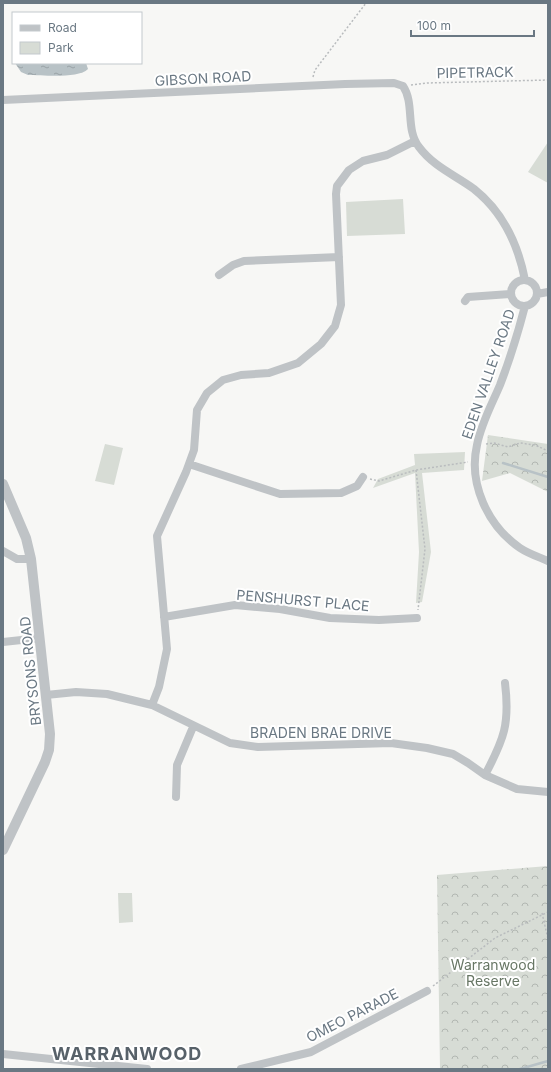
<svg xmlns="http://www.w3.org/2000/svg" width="551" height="1072" font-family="Inter,sans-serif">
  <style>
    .green { fill: #d7dcd5 }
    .forest { fill: url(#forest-crowns) }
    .water { fill: url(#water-ripples) }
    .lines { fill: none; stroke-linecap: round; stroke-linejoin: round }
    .stream { stroke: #b8c2c6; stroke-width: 2.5 }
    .path { stroke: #b9bcbe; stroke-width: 1.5; stroke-dasharray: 2 2; stroke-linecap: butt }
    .minor { stroke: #bfc3c6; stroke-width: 8 }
    .tertiary { stroke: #bfc3c6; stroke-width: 10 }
    .labels { text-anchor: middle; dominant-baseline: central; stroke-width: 4; stroke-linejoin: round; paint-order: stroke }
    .street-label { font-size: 14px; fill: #6a7883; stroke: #fff }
    .park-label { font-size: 14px; fill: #677664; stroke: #fff }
    .district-label { font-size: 18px; font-weight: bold; letter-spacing: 1px; fill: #576169; stroke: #fff }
  </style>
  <defs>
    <pattern id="forest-crowns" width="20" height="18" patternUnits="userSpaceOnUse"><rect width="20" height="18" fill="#d7dcd5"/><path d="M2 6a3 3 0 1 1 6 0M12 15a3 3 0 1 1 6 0" fill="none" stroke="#b2b7b2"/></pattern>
    <pattern id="water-ripples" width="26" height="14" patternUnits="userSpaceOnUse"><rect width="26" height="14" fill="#b8c2c6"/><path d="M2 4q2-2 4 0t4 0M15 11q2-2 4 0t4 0" fill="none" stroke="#9aa2a6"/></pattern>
  </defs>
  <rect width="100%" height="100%" fill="#f7f7f5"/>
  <!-- green -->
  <path class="green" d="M548,142V183L528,172Z
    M403,199L405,234L347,236L346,202Z
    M105,444L123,448L114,485L95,481Z
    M465,452L464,470L422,473L431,552L422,602L416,603L419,552L415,473L373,488L378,479L415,465L414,454Z
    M118,893H132L133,922L119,923Z"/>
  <!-- forest -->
  <path class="forest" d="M488,435L548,444V492L510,473L482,481Z
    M548,866V1069H440L437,875Z"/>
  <!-- water -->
  <path class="water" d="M15,63H86L88,69C78,79 43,75 28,75L21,72Z"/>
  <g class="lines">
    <!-- stream -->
    <path class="stream" d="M503,463L548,477
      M520,1069L548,1061"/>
    <!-- path -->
    <path class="path" d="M313,77L315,70L366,3
      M411,85L427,83L548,80
      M486,444L494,443L508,447L520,443L535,445L548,451
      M416,470L425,549L418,610
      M370,479L379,481L416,470L468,462
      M542,913L548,939
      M433,986L495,938L548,912"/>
    <!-- minor -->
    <path class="minor" d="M3,100L345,84L394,83L403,86C415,104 405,129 419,147C434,167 455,175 474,189C503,212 518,244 525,280
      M219,275L233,265L244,261L339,257
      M511 293a13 13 0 1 1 26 0a13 13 0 1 1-26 0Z
      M537,294L548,292
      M465,301L468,297L511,294
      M525,306C518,333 510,359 500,385C492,404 481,424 477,445C468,484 488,526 520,548C529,554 539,557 548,561
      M189,464L280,494L341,493L357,486L363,477
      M3,551L17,559H31
      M164,617L235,605L280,609L330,618L379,620L417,618
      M3,642L40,638
      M46,695L76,692L107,694L152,705L230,743L258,747L391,743L427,748L453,754L468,763L485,775L517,789L548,792
      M152,705L159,687L167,649L157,536L186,472L194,450L197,410L207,393L223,380L241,375L269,373L298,363L321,344L335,326L341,305L336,194L337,186L349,170L363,161L387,155L415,141
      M485,775C504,739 510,724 505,683
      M176,797L177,765L193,727
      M3,1054L147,1069
      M241,1069L311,1052L427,991"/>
    <!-- tertiary -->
    <path class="tertiary" d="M3,484L26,538L31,559L50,734L49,750L45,762L3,850"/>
  </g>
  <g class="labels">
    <!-- street labels -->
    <g class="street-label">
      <text transform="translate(475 72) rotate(-1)">PIPETRACK</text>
      <text transform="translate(203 78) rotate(-3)">GIBSON ROAD</text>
      <text transform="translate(488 374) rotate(-71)">EDEN VALLEY ROAD</text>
      <text transform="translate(303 600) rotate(5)">PENSHURST PLACE</text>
      <text transform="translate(30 671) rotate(-96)">BRYSONS ROAD</text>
      <text x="321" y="732">BRADEN BRAE DRIVE</text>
      <text transform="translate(352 1015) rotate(-27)">OMEO PARADE</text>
    </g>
    <!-- park labels -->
    <g class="park-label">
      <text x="493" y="964">Warranwood<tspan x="493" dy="16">Reserve</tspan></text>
    </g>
    <!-- district labels -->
    <g class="district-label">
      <text x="127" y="1053">WARRANWOOD</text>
    </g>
  </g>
  <!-- border -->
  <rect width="551" height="1072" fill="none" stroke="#6a7883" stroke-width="8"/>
  <!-- legend -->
  <rect x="12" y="12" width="130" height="52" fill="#ffffff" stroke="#c3c9cd"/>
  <rect x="20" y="25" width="20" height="6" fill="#bfc3c6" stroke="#c3c9cd"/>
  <text x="48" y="32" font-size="12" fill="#6a7883">Road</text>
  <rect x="20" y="42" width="20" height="12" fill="#d7dcd5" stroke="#c3c9cd"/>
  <text x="48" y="52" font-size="12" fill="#6a7883">Park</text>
  <!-- scale -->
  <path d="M411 30v6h123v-6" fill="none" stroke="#6a7883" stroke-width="2"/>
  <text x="417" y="30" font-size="12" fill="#6a7883" stroke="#ffffff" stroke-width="3" paint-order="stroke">100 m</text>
</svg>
